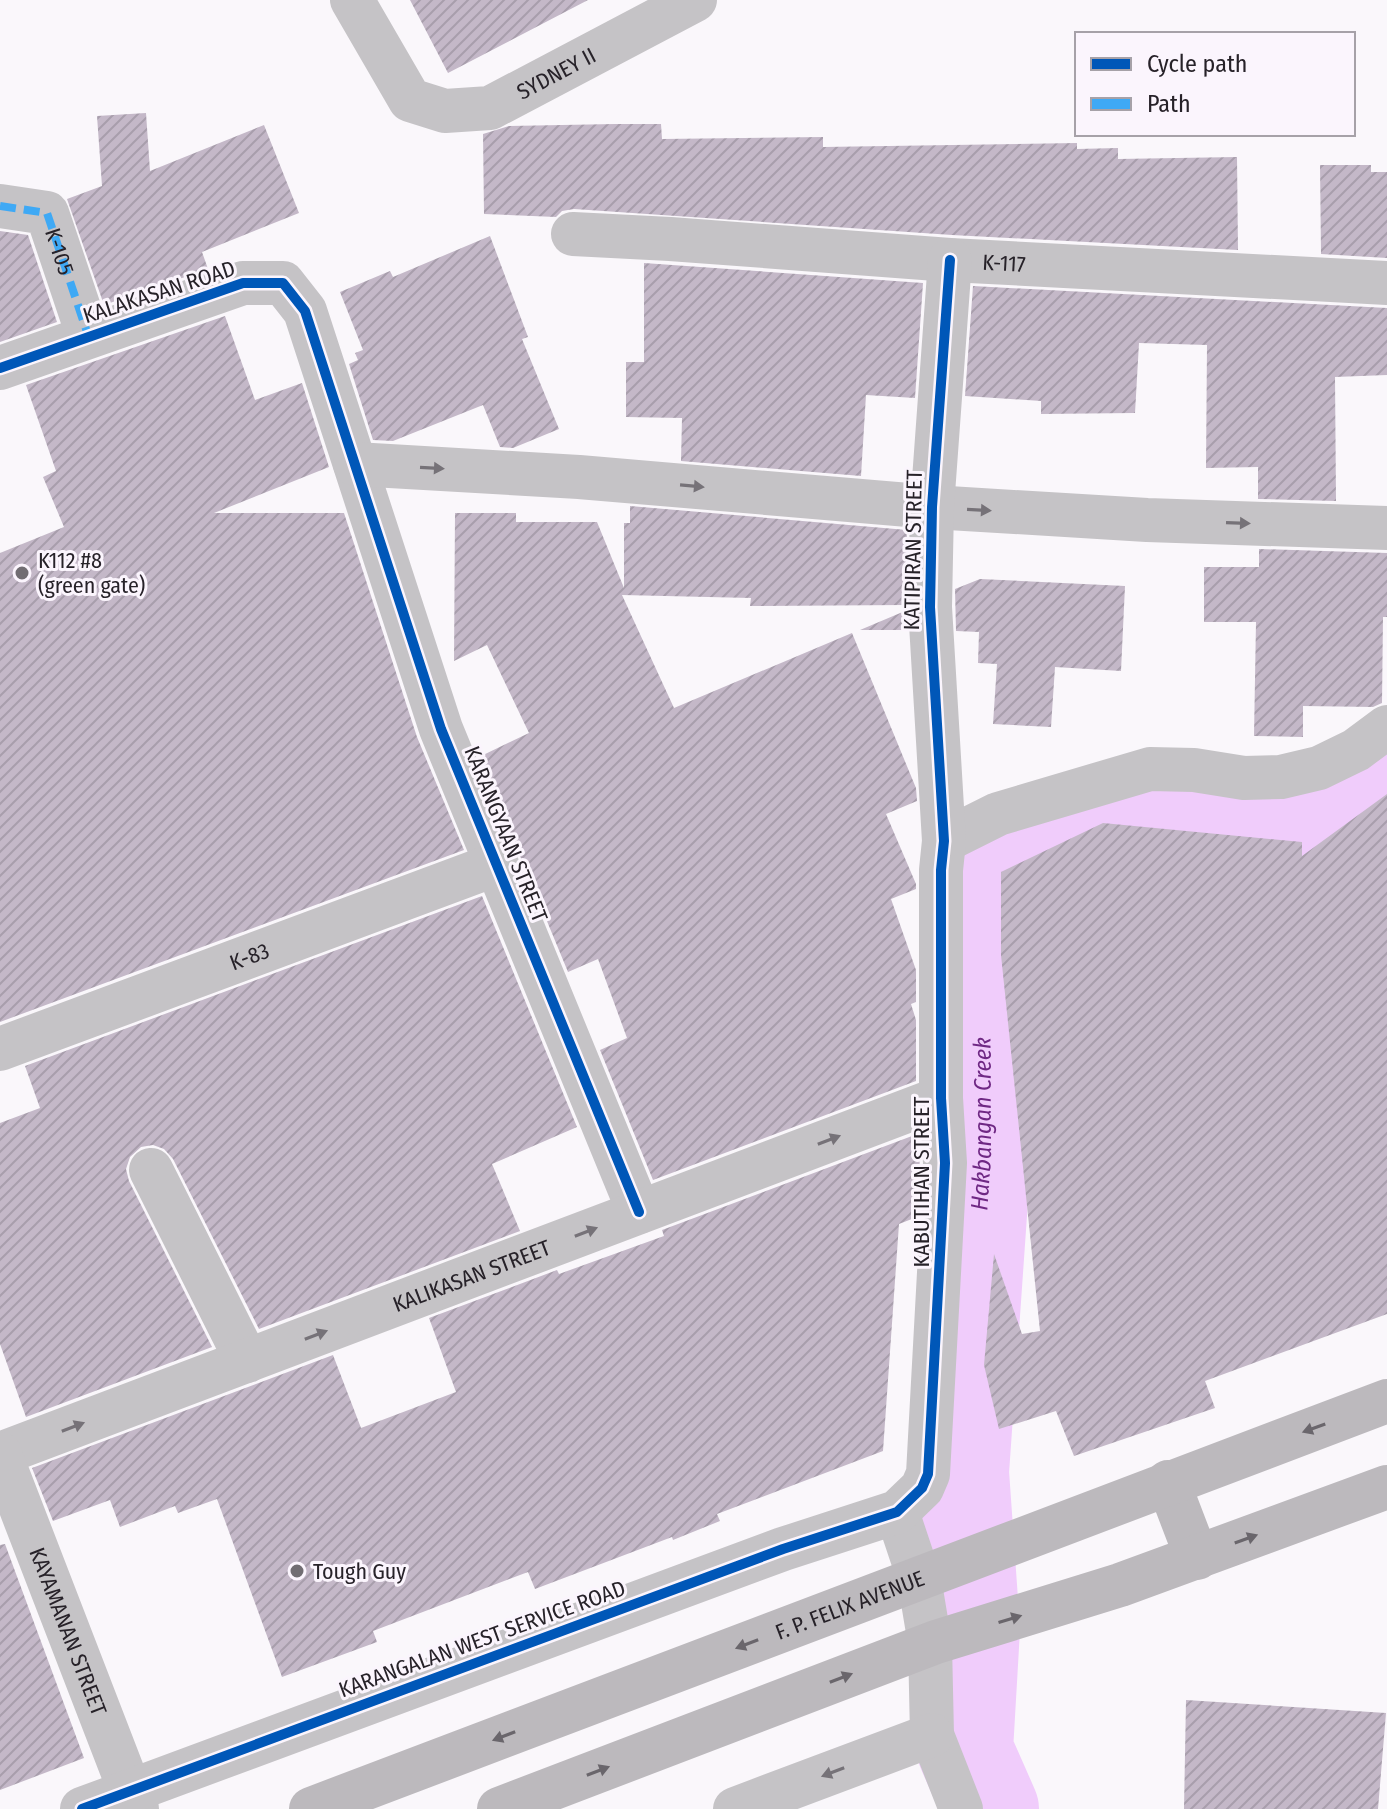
<svg xmlns="http://www.w3.org/2000/svg" width="1387" height="1809" font-family="'Fira Sans Condensed',sans-serif">
  <style>
    .lines { fill: none; stroke-linecap: round; stroke-linejoin: round }
    .river { stroke: #f0ccfb; stroke-width: 96 }
    .building { fill: url(#building-hatch) }
    .street { stroke: #c5c3c6; stroke-width: 44 }
    .secondary { stroke: #bcb9bd; stroke-width: 44 }
    .quiet { stroke: #3fa9f5; stroke-width: 8; stroke-dasharray: 16 8; stroke-linecap: butt }
    .cycleway-casing { stroke: #fbf5fd; stroke-width: 15 }
    .cycleway { stroke: #0057b8; stroke-width: 10 }
    .oneway { fill: #767278 }
    .oneway2 { fill: #6a666c }
    .poi-dot { fill: #716d72; stroke: #fbf5fd; stroke-width: 3 }
    .labels { text-anchor: middle; dominant-baseline: central; stroke-width: 6; stroke-linejoin: round; paint-order: stroke }
    .street-label { font-size: 22px; fill: #272229; stroke: #fbf5fd }
    .poi-label { font-size: 22px; fill: #272229; stroke: #fbf5fd; text-anchor: start }
    .water-label { font-size: 24px; font-style: italic; fill: #6f2884; stroke: #fbf5fd }
  </style>
  <defs>
    <pattern id="building-hatch" width="6" height="6" patternUnits="userSpaceOnUse" patternTransform="scale(2)"><rect width="6" height="6" fill="#c4b8c8"/><path d="M-1 1l2-2M0 6l6-6M5 7l2-2" fill="none" stroke="#a89eac"/></pattern>
  </defs>
  <rect width="100%" height="100%" fill="#faf7fb"/>
  <g class="lines">
    <!-- river -->
    <path class="river" id="s1" d="M991,1809L965,1750L972,1629L961,1472L983,1157L982,870L1125,806L1310,832L1387,778"/>
  </g>
  <!-- building -->
  <path class="building" d="M410,0H588L448,73Z
    M146,113L150,171L264,125L299,213L202,252L208,269L104,305L67,199L102,186L97,116Z
    M615,124H661L662,139L823,137V147L1077,143V149L1118,148V159L1237,157L1238,250L952,235L574,209L562,211L556,217L484,214L483,134L509,126Z
    M1320,165H1371V172H1387V258L1321,254Z
    M0,231L28,235L57,322L0,342Z
    M490,236L528,337L522,339L559,429L513,448L500,447L483,405L393,441L373,440L349,364L358,360L355,353L363,350L340,292L390,271L393,277Z
    M644,263L923,283L915,398L866,395L861,476L681,461L682,418L626,417V362H644Z
    M973,286L1387,308V375L1335,377L1336,501L1258,499V467L1206,468L1207,345L1139,343L1135,413L1041,414V401L965,396Z
    M225,316L255,400L302,383L329,467L214,513H344L417,737L464,850L0,1022V553L64,527L43,477L56,471L26,385Z
    M630,506L907,530L905,605L750,606L751,598L622,595L674,708L852,633L916,788L917,801L886,814L916,884V889L891,899L916,970V1002L911,1004L916,1020V1081L653,1180L600,1050L627,1038L598,959L568,972L479,757L529,733L487,645L454,661L455,513H516V522H597L624,588V523H630Z
    M1259,549L1387,553V617H1383L1382,703L1373,707L1303,706V737L1254,736L1256,622H1204V567H1259Z
    M980,579L1125,586L1121,671L1055,667L1051,727L993,724L997,664L978,663L979,632L956,631L955,589Z
    M905,611L906,630H860Z
    M1387,794V1314L1205,1381L1215,1408L1074,1456L1056,1411L999,1429L984,1365L994,1254L1022,1334L1040,1331L1001,955V872L1103,823L1302,842V856Z
    M482,896L577,1127L492,1164L520,1231L259,1329L173,1159L164,1149L153,1145L141,1147L130,1157L126,1169L129,1181L212,1347L26,1417L0,1344V1123L40,1108L25,1066Z
    M912,1136L920,1156L917,1217L899,1224L883,1451L717,1514L720,1521L673,1540L672,1537L535,1589L528,1572L373,1631L377,1642L282,1677L217,1499L178,1513L175,1506L120,1527L110,1500L53,1521L32,1468L333,1355L361,1428L456,1392L429,1318L557,1270L559,1274L664,1236L662,1230Z
    M5,1544L84,1758L0,1790V1545Z
    M1186,1700L1386,1713L1378,1809H1184Z"/>
  <g class="lines">
    <!-- street -->
    <g class="street">
      <path id="s2" d="M352,0L410,100L445,111L490,108L695,0"/>
      <path id="s3" d="M0,206L47,213L88,335"/>
      <path id="s4" d="M573,234L670,239L950,260L1387,283"/>
      <path d="M0,368L243,283H283L305,311L441,729L639,1212"/>
      <path d="M355,464L579,477L932,507L1147,520L1387,528"/>
      <path d="M944,841L998,814L1150,769L1194,770L1244,778L1281,777L1319,768L1356,750L1387,727"/>
      <path id="s5" d="M0,1049L497,864"/>
      <path d="M151,1170L247,1361"/>
      <path id="s6" d="M0,1454L941,1098"/>
      <path id="s7" d="M0,1454L137,1809"/>
      <path d="M897,1512L919,1578L930,1644L932,1735L961,1809"/>
      <path d="M82,1809L783,1549L897,1512L922,1488L928,1474L945,1163L941,1098V870L944,841L930,607L932,507L950,260"/>
      <path d="M735,1809L932,1735"/>
    </g>
    <!-- secondary -->
    <g class="secondary">
      <path d="M1168,1482L1197,1558"/>
      <path id="s8" d="M311,1809L1387,1401"/>
      <path d="M499,1809L936,1642L1120,1585L1387,1487"/>
    </g>
    <!-- quiet -->
    <path class="quiet" d="M0,206L47,213L88,335"/>
    <defs>
      <path id="cycleway" d="M0,368L243,283H283L305,311L441,729L639,1212
        M82,1809L783,1549L897,1512L922,1488L928,1474L945,1163L941,1098V870L944,841L930,607L932,507L950,260"/>
    </defs>
    <!-- cycleway casing -->
    <use href="#cycleway" class="cycleway-casing"/>
    <!-- cycleway -->
    <use href="#cycleway" class="cycleway"/>
  </g>
  <!-- one-way arrows -->
  <defs><path id="oneway-solid" d="M-6-.8H1V-3.2L6.5 0L1 3.2V.8H-6Z" transform="scale(2)"/></defs>
  <g class="oneway">
    <use href="#oneway-solid" transform="translate(432 468) rotate(3)"/>
    <use href="#oneway-solid" transform="translate(692 486) rotate(5)"/>
    <use href="#oneway-solid" transform="translate(979 510) rotate(3)"/>
    <use href="#oneway-solid" transform="translate(1238 523) rotate(2)"/>
    <use href="#oneway-solid" transform="translate(829 1140) rotate(-21)"/>
    <use href="#oneway-solid" transform="translate(586 1232) rotate(-21)"/>
    <use href="#oneway-solid" transform="translate(316 1335) rotate(-21)"/>
    <use href="#oneway-solid" transform="translate(73 1427) rotate(-21)"/>
    <use href="#oneway-solid" transform="translate(833 1772) rotate(159)"/>
  </g>
  <g class="oneway2">
    <use href="#oneway-solid" transform="translate(1314 1428) rotate(160)"/>
    <use href="#oneway-solid" transform="translate(1246 1539) rotate(-20)"/>
    <use href="#oneway-solid" transform="translate(1010 1619) rotate(-17)"/>
    <use href="#oneway-solid" transform="translate(747 1644) rotate(159)"/>
    <use href="#oneway-solid" transform="translate(841 1678) rotate(-21)"/>
    <use href="#oneway-solid" transform="translate(504 1736) rotate(159)"/>
    <use href="#oneway-solid" transform="translate(598 1771) rotate(-21)"/>
  </g>
  <!-- markers -->
  <g class="poi-dot">
    <circle cx="22" cy="573" r="8"/>
    <circle cx="297" cy="1571" r="8"/>
  </g>
  <g class="labels">
    <!-- street labels -->
    <g class="street-label">
      <text stroke="none"><textPath href="#s2" startOffset="272">SYDNEY II</textPath></text>
      <text stroke="none"><textPath href="#s3" startOffset="88">K-105</textPath></text>
      <text stroke="none"><textPath href="#s4" startOffset="432">K-117</textPath></text>
      <text transform="translate(159 292) rotate(-18)">KALAKASAN ROAD</text>
      <text transform="translate(913 550) rotate(-89)">KATIPIRAN STREET</text>
      <text transform="translate(506 834) rotate(68)">KARANGYAAN STREET</text>
      <text stroke="none"><textPath href="#s5" startOffset="266">K-83</textPath></text>
      <text transform="translate(921 1182) rotate(-90)">KABUTIHAN STREET</text>
      <text stroke="none"><textPath href="#s6" startOffset="504">KALIKASAN STREET</textPath></text>
      <text stroke="none"><textPath href="#s8" startOffset="576">F. P. FELIX AVENUE</textPath></text>
      <text stroke="none"><textPath href="#s7" startOffset="190">KAYAMANAN STREET</textPath></text>
      <text transform="translate(482 1639) rotate(-20)">KARANGALAN WEST SERVICE ROAD</text>
    </g>
    <!-- poi labels -->
    <g class="poi-label">
      <text x="38" y="560">K112 #8<tspan x="38" dy="25">(green gate)</tspan></text>
      <text x="313" y="1571">Tough Guy</text>
    </g>
    <!-- water labels -->
    <g class="water-label">
      <text stroke="none"><textPath href="#s1" startOffset="692">Hakbangan Creek</textPath></text>
    </g>
  </g>
  <!-- legend -->
  <rect x="1075" y="32" width="280" height="104" fill="#fbf5fd" stroke="#a6a1a8" stroke-width="2"/>
  <rect x="1091" y="58" width="40" height="12" fill="#0057b8" stroke="#a6a1a8" stroke-width="2"/>
  <text x="1147" y="72" font-size="24" fill="#272229">Cycle path</text>
  <rect x="1091" y="98" width="40" height="12" fill="#3fa9f5" stroke="#a6a1a8" stroke-width="2"/>
  <text x="1147" y="112" font-size="24" fill="#272229">Path</text>
</svg>
